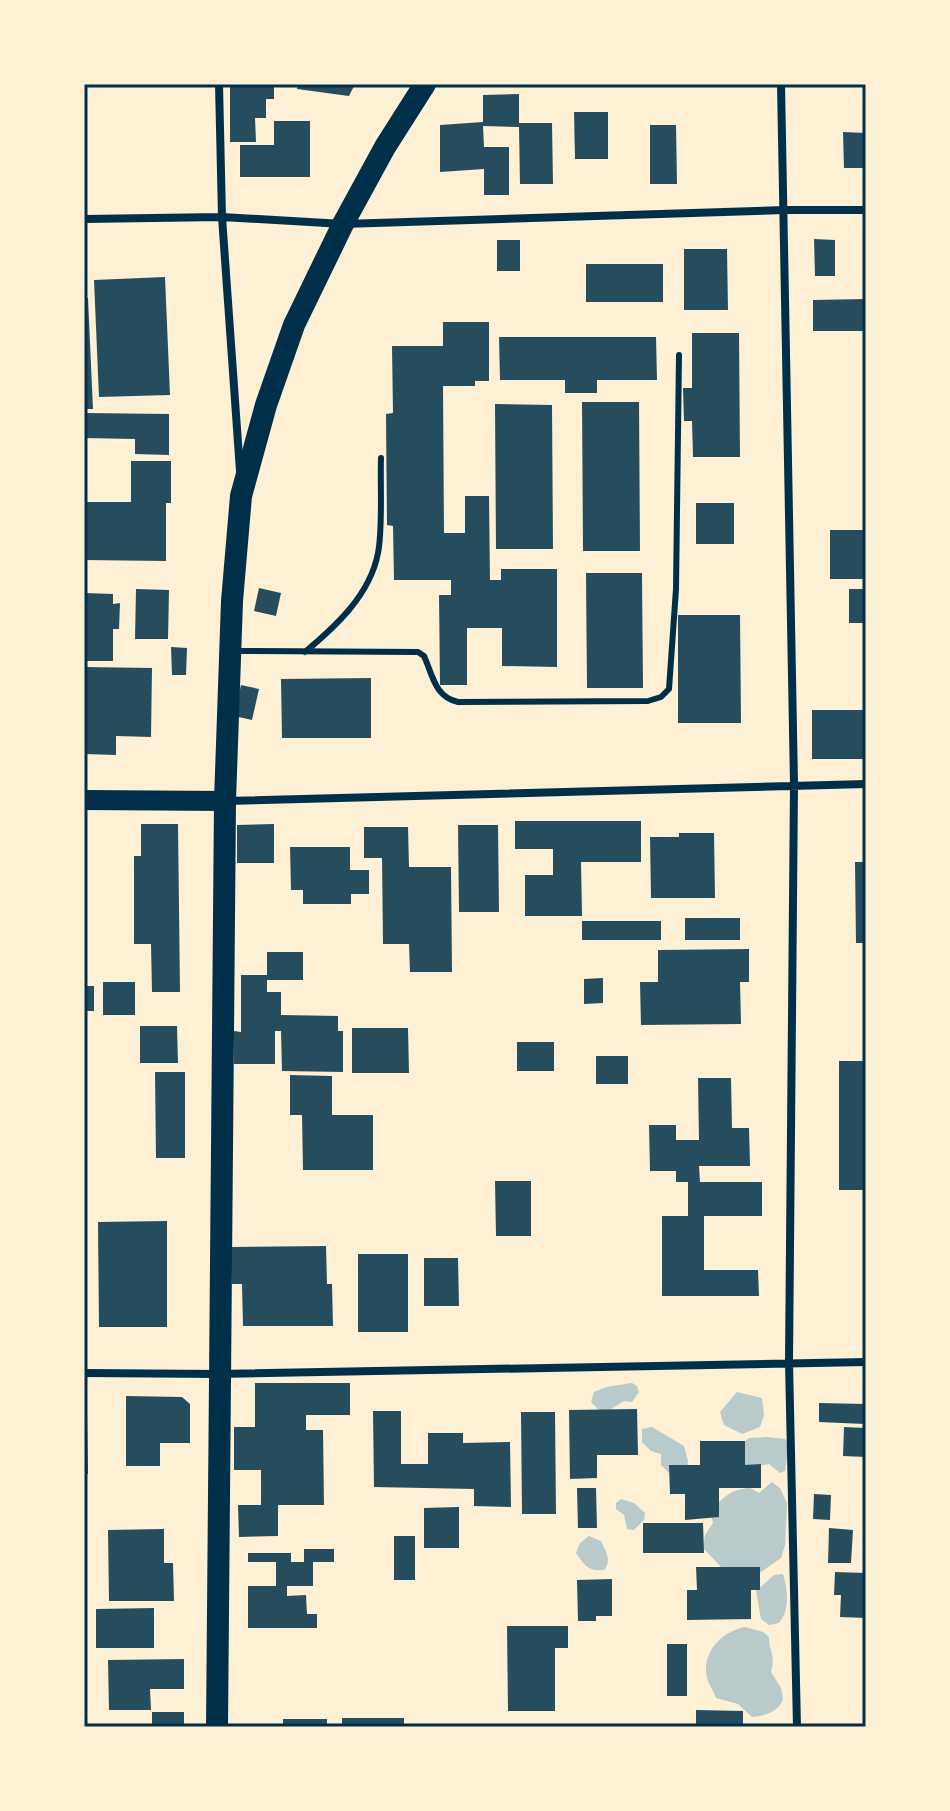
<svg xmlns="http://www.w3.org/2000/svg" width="950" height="1811" font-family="'Noto Sans',sans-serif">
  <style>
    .green { fill: #b9caca }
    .building { fill: #264d5e }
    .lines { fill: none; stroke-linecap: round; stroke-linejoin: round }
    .service { stroke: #003049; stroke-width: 6 }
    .minor { stroke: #003049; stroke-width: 8 }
    .primary { stroke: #003049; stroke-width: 20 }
    .trunk { stroke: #003049; stroke-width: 22 }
    .neatline { fill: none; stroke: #003049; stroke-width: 3 }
  </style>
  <rect width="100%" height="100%" fill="#fdf0d5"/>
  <!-- green -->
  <path class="green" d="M632,1383L637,1386L639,1392L632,1402L624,1401L603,1414L591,1402L594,1392C606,1386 618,1385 632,1383Z
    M737,1392L762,1398L764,1415L760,1427L742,1434L724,1425L720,1412Z
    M652,1427L684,1446L688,1461L687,1470L669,1473L661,1465V1454L651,1451L642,1442V1429Z
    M767,1437L785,1439L789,1445L785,1471L780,1473L769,1464L734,1470L736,1448L749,1438Z
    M772,1482L780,1488L787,1503L785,1545L781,1558L761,1572L721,1567L703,1548L705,1535L713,1523L710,1512C722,1498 731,1489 750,1488L759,1493Z
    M621,1499L634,1503L645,1513L644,1520L634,1530L627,1529L624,1515L616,1509V1503Z
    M589,1536L601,1541C606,1552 612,1560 604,1570C589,1572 584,1565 576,1553L580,1543Z
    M783,1574C788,1590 790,1610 779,1623L769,1625L761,1619L756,1591L774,1575Z
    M745,1627L763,1632L769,1637C769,1652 776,1655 771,1672L781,1688L783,1699C779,1712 764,1716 752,1717L738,1704L716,1698C713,1690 707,1682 706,1673C704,1649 724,1631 745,1627Z"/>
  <!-- building -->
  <path class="building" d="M230,84H274V99H266V118H255L256,142H230Z
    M298,84H355L349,96L297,89Z
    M519,94V123H552L553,184H520L519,127L483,126L484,147H509V195H484V169L440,172V125L483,122V95Z
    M574,112H608V159H575Z
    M274,121H310V177H240V145H274Z
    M650,125H676L677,184H650Z
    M843,132L866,133V168H844Z
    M814,239L835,240V276H815Z
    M497,240H520V271H497Z
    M684,249H727L728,310H684Z
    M586,264H663V302H586Z
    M165,277L170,395L99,397L94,280Z
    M84,298H88L93,409H84Z
    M865,299L866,331H813V300Z
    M443,322H489V381H475V386H443L444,533H465V496H489L490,580H501V569H557V667L502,666V628H467V685H440L439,595H451V580H394L393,526L387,525L386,414L393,413L392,346H443Z
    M692,333H739L740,457H693L692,421H684L683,388H692Z
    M499,337H656L657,380H597V393H565V380H500Z
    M582,402H639L640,551H583Z
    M495,404L552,405L553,549H496Z
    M84,413L169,414V455L135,454V439L84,438Z
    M131,461H171V503H166V561L84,560V502H131Z
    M696,503H734V544H696Z
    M830,530H866V579H830Z
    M586,573H642L643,688H587Z
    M259,588L281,593L276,616L254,611Z
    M136,589L169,590L168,639H135Z
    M849,589H866V623H849Z
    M84,593L113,594V604L120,603L119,629H113V661H84Z
    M678,615H740L741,723H678Z
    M171,647L187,648L186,675H172Z
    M84,667L152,668L151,737L116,736V755L84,754Z
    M371,678V738H282L281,679Z
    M241,685L259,689L252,720L234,716Z
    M812,710H866V759H812Z
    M515,821H641V862H581L582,916H525V875H553V849H515Z
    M141,824H178L180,992H152L151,944H134V856H141Z
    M274,824V863H237V825Z
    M458,825H498L499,912H459Z
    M364,827H408L409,867H451L452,972H410L409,944H383L382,858H364Z
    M679,833H714L715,898H651L650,837H679Z
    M290,847H350V870H369V894H351V904H303V890H291Z
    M855,862H866V943H856Z
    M685,918H740V940H685Z
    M582,921H661V940H582Z
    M749,949V982H740L741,1024L641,1025L640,982H658V950Z
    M267,952H303V980H267V992H281V1015L338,1016V1031H343V1072L282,1071L281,1031H275V1064H234V1031L241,1032V975H267Z
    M603,978V1003L584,1004V979Z
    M103,982H135V1015H103Z
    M84,986H94V1011H84Z
    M140,1026H177L178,1063H140Z
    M352,1028H408L409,1073H352Z
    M517,1042H554V1071H517Z
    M596,1056H628V1084H596Z
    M839,1061H866V1190H839Z
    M155,1072H185V1158H156Z
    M290,1075L332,1076V1115H373V1170H303L302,1115H290Z
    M698,1078H731L732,1128H749L750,1166H699L700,1182H762V1216H704V1270H758L759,1296H662V1216H688V1182H676V1171H650L649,1125H676V1140H699Z
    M495,1181H531V1236H496Z
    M167,1221V1327H99L98,1222Z
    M326,1246L327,1284H332L333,1326H243L242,1284H232L231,1247Z
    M358,1254H408V1332H358Z
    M424,1258H458L459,1306H424Z
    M255,1383H350V1415H306V1430H323L324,1505H278V1536L239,1537L238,1505H261V1470H234V1427H255Z
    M126,1396L182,1397L190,1404V1443H160V1466H126Z
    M819,1403L865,1404V1424L819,1422Z
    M637,1409L638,1455H597V1478L570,1479L569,1410Z
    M373,1411H401V1464H428V1433H463V1443L510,1442L511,1507L474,1506V1489L374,1487Z
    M521,1412H555L556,1514H522Z
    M84,1415H87L88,1474H84Z
    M844,1427L866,1428V1457L843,1456Z
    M700,1441H745V1465L761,1464V1488H719V1517L685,1520V1494H670L669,1465H700Z
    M577,1488H596L597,1528H578Z
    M814,1494L831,1495L830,1520L813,1519Z
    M459,1507V1548H424V1508Z
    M643,1523H703L704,1553H643Z
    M829,1528L853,1530L851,1563H828Z
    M164,1529V1563H173L174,1601H109L108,1530Z
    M394,1536H415V1580H394Z
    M304,1549H334V1562H313V1586H287V1596L306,1595L307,1614H317V1628H248V1586H276V1562H248V1553H291V1562H304Z
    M696,1567H760V1590H751V1619L687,1620V1590H697Z
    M835,1572L866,1573V1618L840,1617L841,1595H834Z
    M612,1579V1616H596V1621H578L577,1580Z
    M154,1608V1648H96V1609Z
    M507,1626H568V1648H555V1711H508Z
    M667,1644H687V1696H667Z
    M184,1659V1689H150L151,1710H109L108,1660Z
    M696,1710L743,1711V1727H696Z
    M152,1712H184V1727H152Z
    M342,1718H404V1727H342Z
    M283,1719H327V1727H283Z"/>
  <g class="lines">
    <!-- service -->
    <path class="service" d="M234,651L418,652L424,656C433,676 435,697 458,702L648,701L661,697L669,689L676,589L679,355
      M305,652C336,626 370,595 378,553C383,528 380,485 381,458"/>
    <!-- minor -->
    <path class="minor" d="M219,84L222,217L240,471
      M781,84L794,784L789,1362L797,1727
      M84,219L222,217L343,224L784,210H866
      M226,801L866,784
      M84,1373L219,1374L866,1362"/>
    <!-- primary -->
    <path class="primary" d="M84,800L225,801"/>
    <!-- trunk -->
    <path class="trunk" d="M217,1727L225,801L232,601L241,496L266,405L294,325L343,224L385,147L425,84"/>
  </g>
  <!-- border -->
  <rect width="950" height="1811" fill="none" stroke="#fdf0d5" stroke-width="172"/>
  <rect x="86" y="86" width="778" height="1639" class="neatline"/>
</svg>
